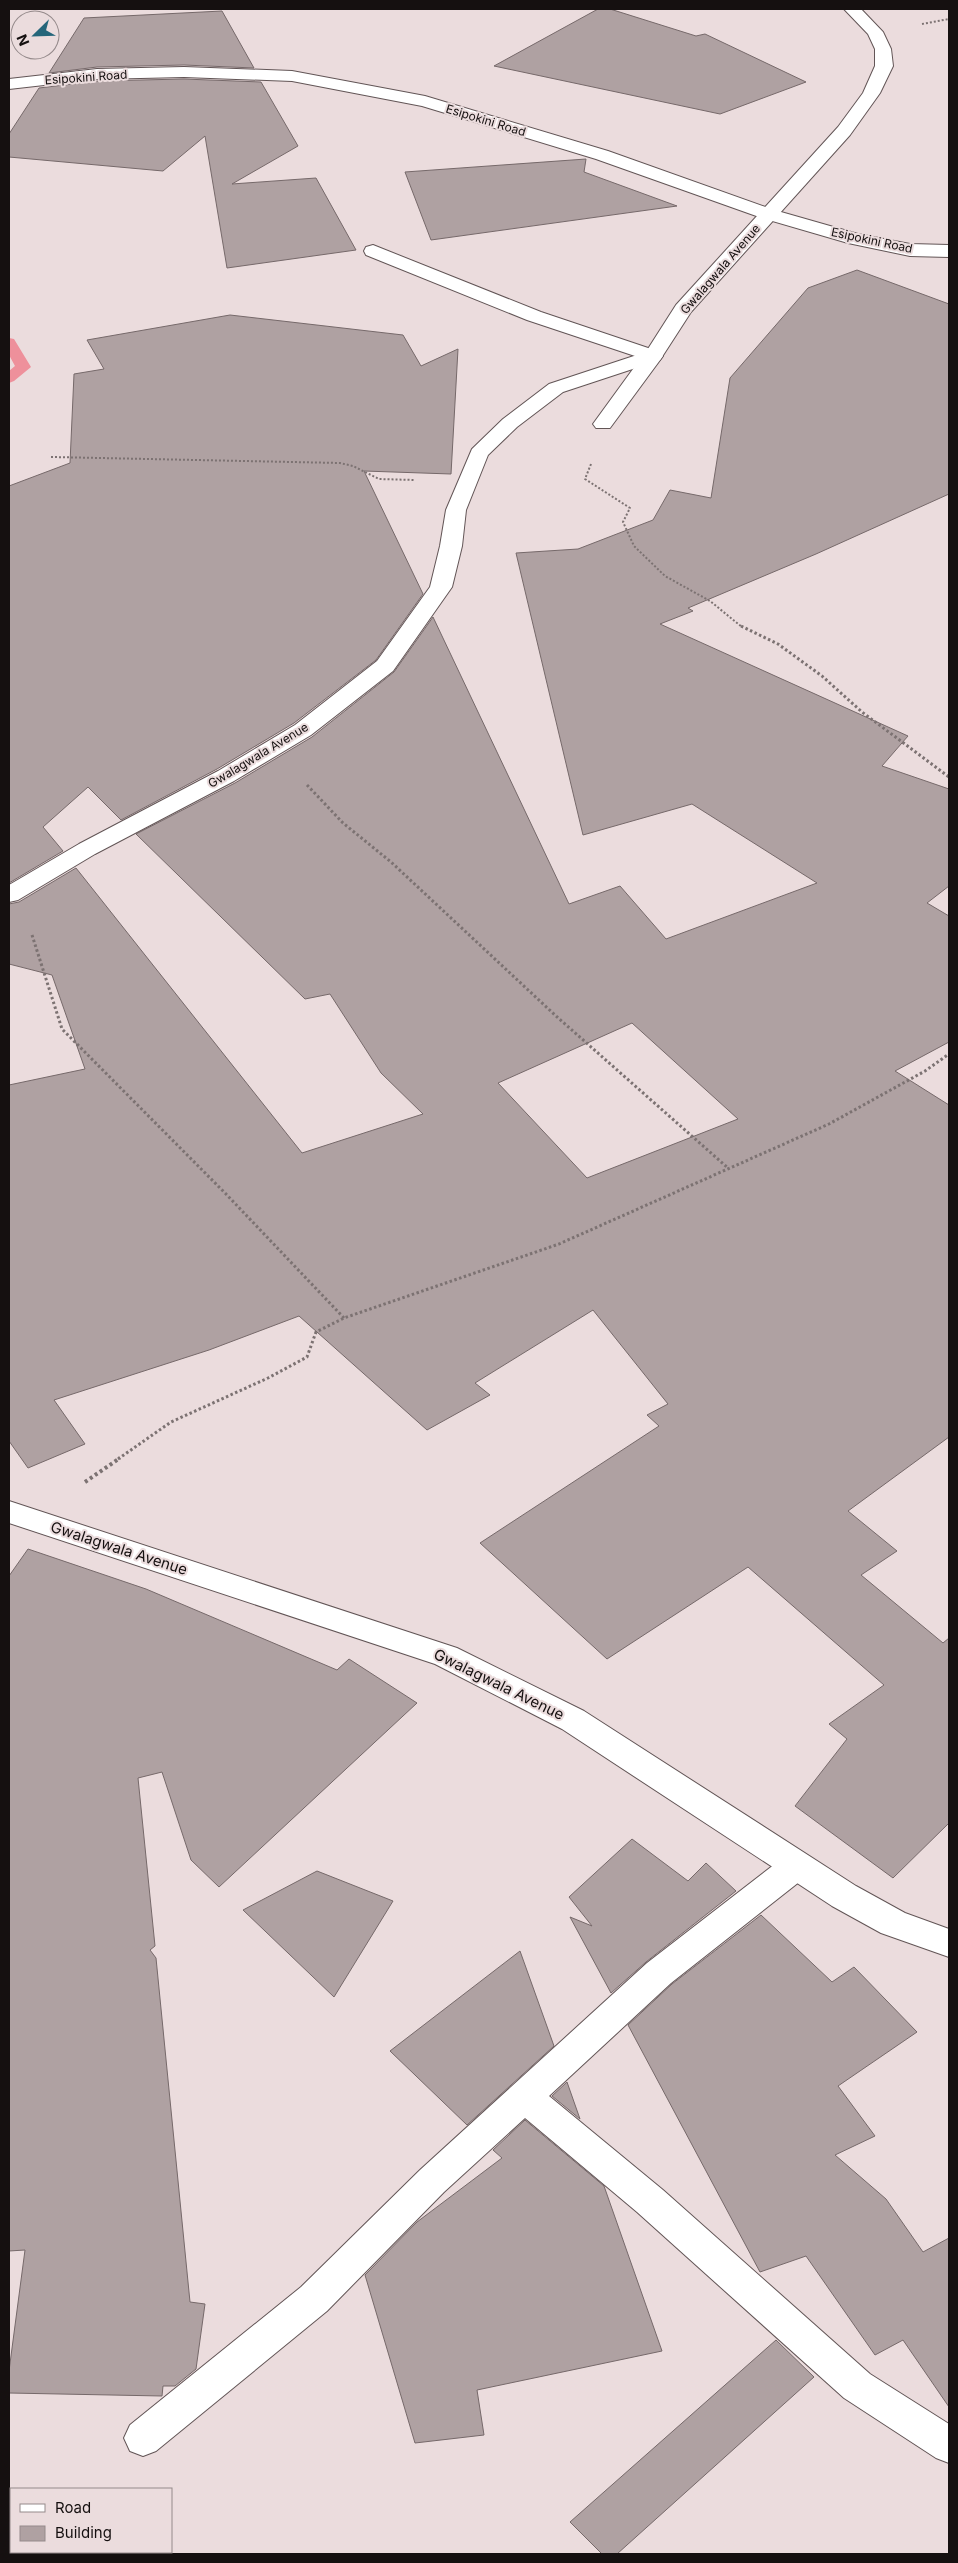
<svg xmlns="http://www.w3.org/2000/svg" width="958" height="2563" font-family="Inter,sans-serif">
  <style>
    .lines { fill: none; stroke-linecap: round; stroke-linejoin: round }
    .stream { fill: #ee909b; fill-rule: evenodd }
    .building { fill: #afa1a2; stroke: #76696a; fill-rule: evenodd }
    .service-casing { stroke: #625556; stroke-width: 2 }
    .minor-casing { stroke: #625556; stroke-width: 2 }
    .tertiary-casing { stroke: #625556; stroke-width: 2 }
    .path-far2 { stroke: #7c7272; stroke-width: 2; stroke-dasharray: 2 2; stroke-linecap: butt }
    .path-far1 { stroke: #7c7272; stroke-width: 3; stroke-dasharray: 2.5 2.5; stroke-linecap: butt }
    .path { stroke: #7c7272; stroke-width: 4; stroke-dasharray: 3 3; stroke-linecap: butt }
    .service { fill: #fff; fill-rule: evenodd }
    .minor { fill: #fff; fill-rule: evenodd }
    .tertiary { fill: #fff; fill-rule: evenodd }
    .labels { text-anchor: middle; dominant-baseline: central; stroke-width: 4; stroke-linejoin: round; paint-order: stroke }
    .far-street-label { font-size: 12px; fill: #151010; stroke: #ebdcdd }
    .street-label { font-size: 15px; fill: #151010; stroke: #ebdcdd }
  </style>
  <rect width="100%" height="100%" fill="#ebdcdd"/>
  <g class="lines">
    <!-- stream -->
    <path class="stream" d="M9,338L14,339L31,367L14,381L9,383V371L15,366L9,355Z"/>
  </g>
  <!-- building -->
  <path class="building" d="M598,9H610L696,36L705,34L806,82L720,114L494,66Z
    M222,11L254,68L184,65L97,67L49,73L84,18Z
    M184,79L261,82L298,146L232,184L316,178L356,250L227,268L205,136L163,171L9,157V134L39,88L97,81Z
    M586,159L584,172L677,206L431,240L405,172Z
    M857,270L949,304V494L816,554L688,608L693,611L660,624L908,736L882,766L949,789V886L927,903L949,916V1042L895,1071L949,1105V1437L848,1511L897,1551L861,1575L943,1643L949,1638V1823L893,1878L795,1806L847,1739L829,1724L884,1685L748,1567L607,1659L480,1543L659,1426L647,1415L668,1404L593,1310L475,1383L490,1395L427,1430L299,1316L209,1350L54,1400L85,1444L28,1468L9,1441V1085L85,1069L52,975L9,964V904L19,902L76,868L302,1153L423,1114L381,1073L330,994L305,999L136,834L235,783L312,737L394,672L433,617L569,904L620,886L666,939L817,883L692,804L583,835L516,553L578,549L653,520L670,490L711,498L730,378L808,288ZM632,1023L738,1119L587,1178L498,1083Z
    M230,315L403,335L421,366L458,349L451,474L364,471L423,594L376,660L294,723L217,769L121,820L88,787L43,827L63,851L9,883V486L70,463L74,374L104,369L87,340Z
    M28,1549L146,1589L337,1670L349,1659L417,1703L219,1887L191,1860L162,1772L138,1778L155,1946L150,1950L156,1958L190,2302L205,2304L196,2369L175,2386H163L162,2396L9,2393V2371L25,2250L9,2251V1576Z
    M632,1839L688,1881L706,1863L736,1891L646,1962L611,1993L570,1917L592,1926L569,1897Z
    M317,1871L393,1901L334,1997L243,1910Z
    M761,1915L832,1982L854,1967L917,2032L838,2086L875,2136L835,2155L886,2199L923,2252L949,2238V2407L903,2340L875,2355L806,2256L760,2272L628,2025L672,1984Z
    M520,1951L554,2046L467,2125L390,2051Z
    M567,2082L580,2119L552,2096Z
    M525,2120L604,2186L662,2351L477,2390L484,2435L415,2443L365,2275L417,2222L502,2158L493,2150Z
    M776,2340L814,2377L617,2554H602L570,2522Z"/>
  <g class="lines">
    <defs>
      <path id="service" d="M373,245L541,312L660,352L663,356L610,428H596L593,424L641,358L527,320L366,255L364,251L366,247Z"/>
      <path id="minor" d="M184,67L292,71L425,96L608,151L774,210L858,234L910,244L949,245V257L910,256L848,243L762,218L596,159L422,106L292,81L184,77L97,79L9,89V79L97,69Z
        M796,1853L808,1857L812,1866L808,1875L671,1983L549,2096L663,2190L870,2374L949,2424V2463L936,2458L844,2398L637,2212L525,2118L444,2192L327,2311L156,2451L143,2456L130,2451L124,2438L130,2425L301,2287L420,2170L647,1963L784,1857Z"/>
      <path id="tertiary" d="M844,9H861L883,32L891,49L893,66L880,93L850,135L691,312L660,360L563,392L517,427L488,455L466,510L462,546L452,587L393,671L311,735L234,781L95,854L18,900L9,902V885L79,844L218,771L295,725L377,661L430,587L440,546L446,510L472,449L503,419L549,384L646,352L676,305L838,127L863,93L875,66V49L868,34Z
        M9,1501L457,1648L584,1711L856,1886L905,1913L949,1929V1957L881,1933L832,1906L562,1729L435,1664L9,1523Z"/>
    </defs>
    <!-- service casing -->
    <use href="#service" class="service-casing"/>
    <!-- minor casing -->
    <use href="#minor" class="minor-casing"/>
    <!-- tertiary casing -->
    <use href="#tertiary" class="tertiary-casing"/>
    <!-- path-far2 -->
    <path class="path-far2" d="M922,24L949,19
      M51,457L340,463L353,466L379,479L415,480
      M591,464L585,479L630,508L623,522L634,546L665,576L710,601L742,627"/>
    <!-- path-far1 -->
    <path class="path-far1" d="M741,626L778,644L822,676L862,712L949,777
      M307,785L343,823L391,862L556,1016L728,1168
      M32,935L62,1029L226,1194L344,1318
      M118,1459L171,1422L268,1378L307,1357L316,1332L344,1318L559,1244L829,1124L925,1071L949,1054"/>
    <!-- path -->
    <path class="path" d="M85,1482L120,1458"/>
    <!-- service -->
    <use href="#service" class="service"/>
    <!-- minor -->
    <use href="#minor" class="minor"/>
    <!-- tertiary -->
    <use href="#tertiary" class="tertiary"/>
  </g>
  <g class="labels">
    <!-- far-street labels -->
    <g class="far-street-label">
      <text transform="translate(86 77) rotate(-4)">Esipokini Road</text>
      <text transform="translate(486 120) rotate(17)">Esipokini Road</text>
      <text transform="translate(872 240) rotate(12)">Esipokini Road</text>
      <text transform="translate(720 269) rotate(-49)">Gwalagwala Avenue</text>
      <text transform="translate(258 755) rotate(-31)">Gwalagwala Avenue</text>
    </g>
    <!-- street labels -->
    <g class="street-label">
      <text transform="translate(119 1548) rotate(18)">Gwalagwala Avenue</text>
      <text transform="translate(499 1684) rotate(26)">Gwalagwala Avenue</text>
    </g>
  </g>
  <!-- border -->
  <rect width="958" height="2563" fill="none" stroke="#151010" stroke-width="20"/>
  <!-- legend -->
  <rect x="10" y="2488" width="162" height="65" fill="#ebdcdd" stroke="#958a8b"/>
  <rect x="20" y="2504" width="25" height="8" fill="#ffffff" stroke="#958a8b"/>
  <text x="55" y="2513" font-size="15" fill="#151010">Road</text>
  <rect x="20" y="2526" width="25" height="15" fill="#afa1a2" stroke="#958a8b"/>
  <text x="55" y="2538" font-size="15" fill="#151010">Building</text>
  <!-- north arrow -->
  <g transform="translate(35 35) rotate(247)"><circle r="24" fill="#ebdcdd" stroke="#958a8b"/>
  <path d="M0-4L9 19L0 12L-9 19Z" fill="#25667a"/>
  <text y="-8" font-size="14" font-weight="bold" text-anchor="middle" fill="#151010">N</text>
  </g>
</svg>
